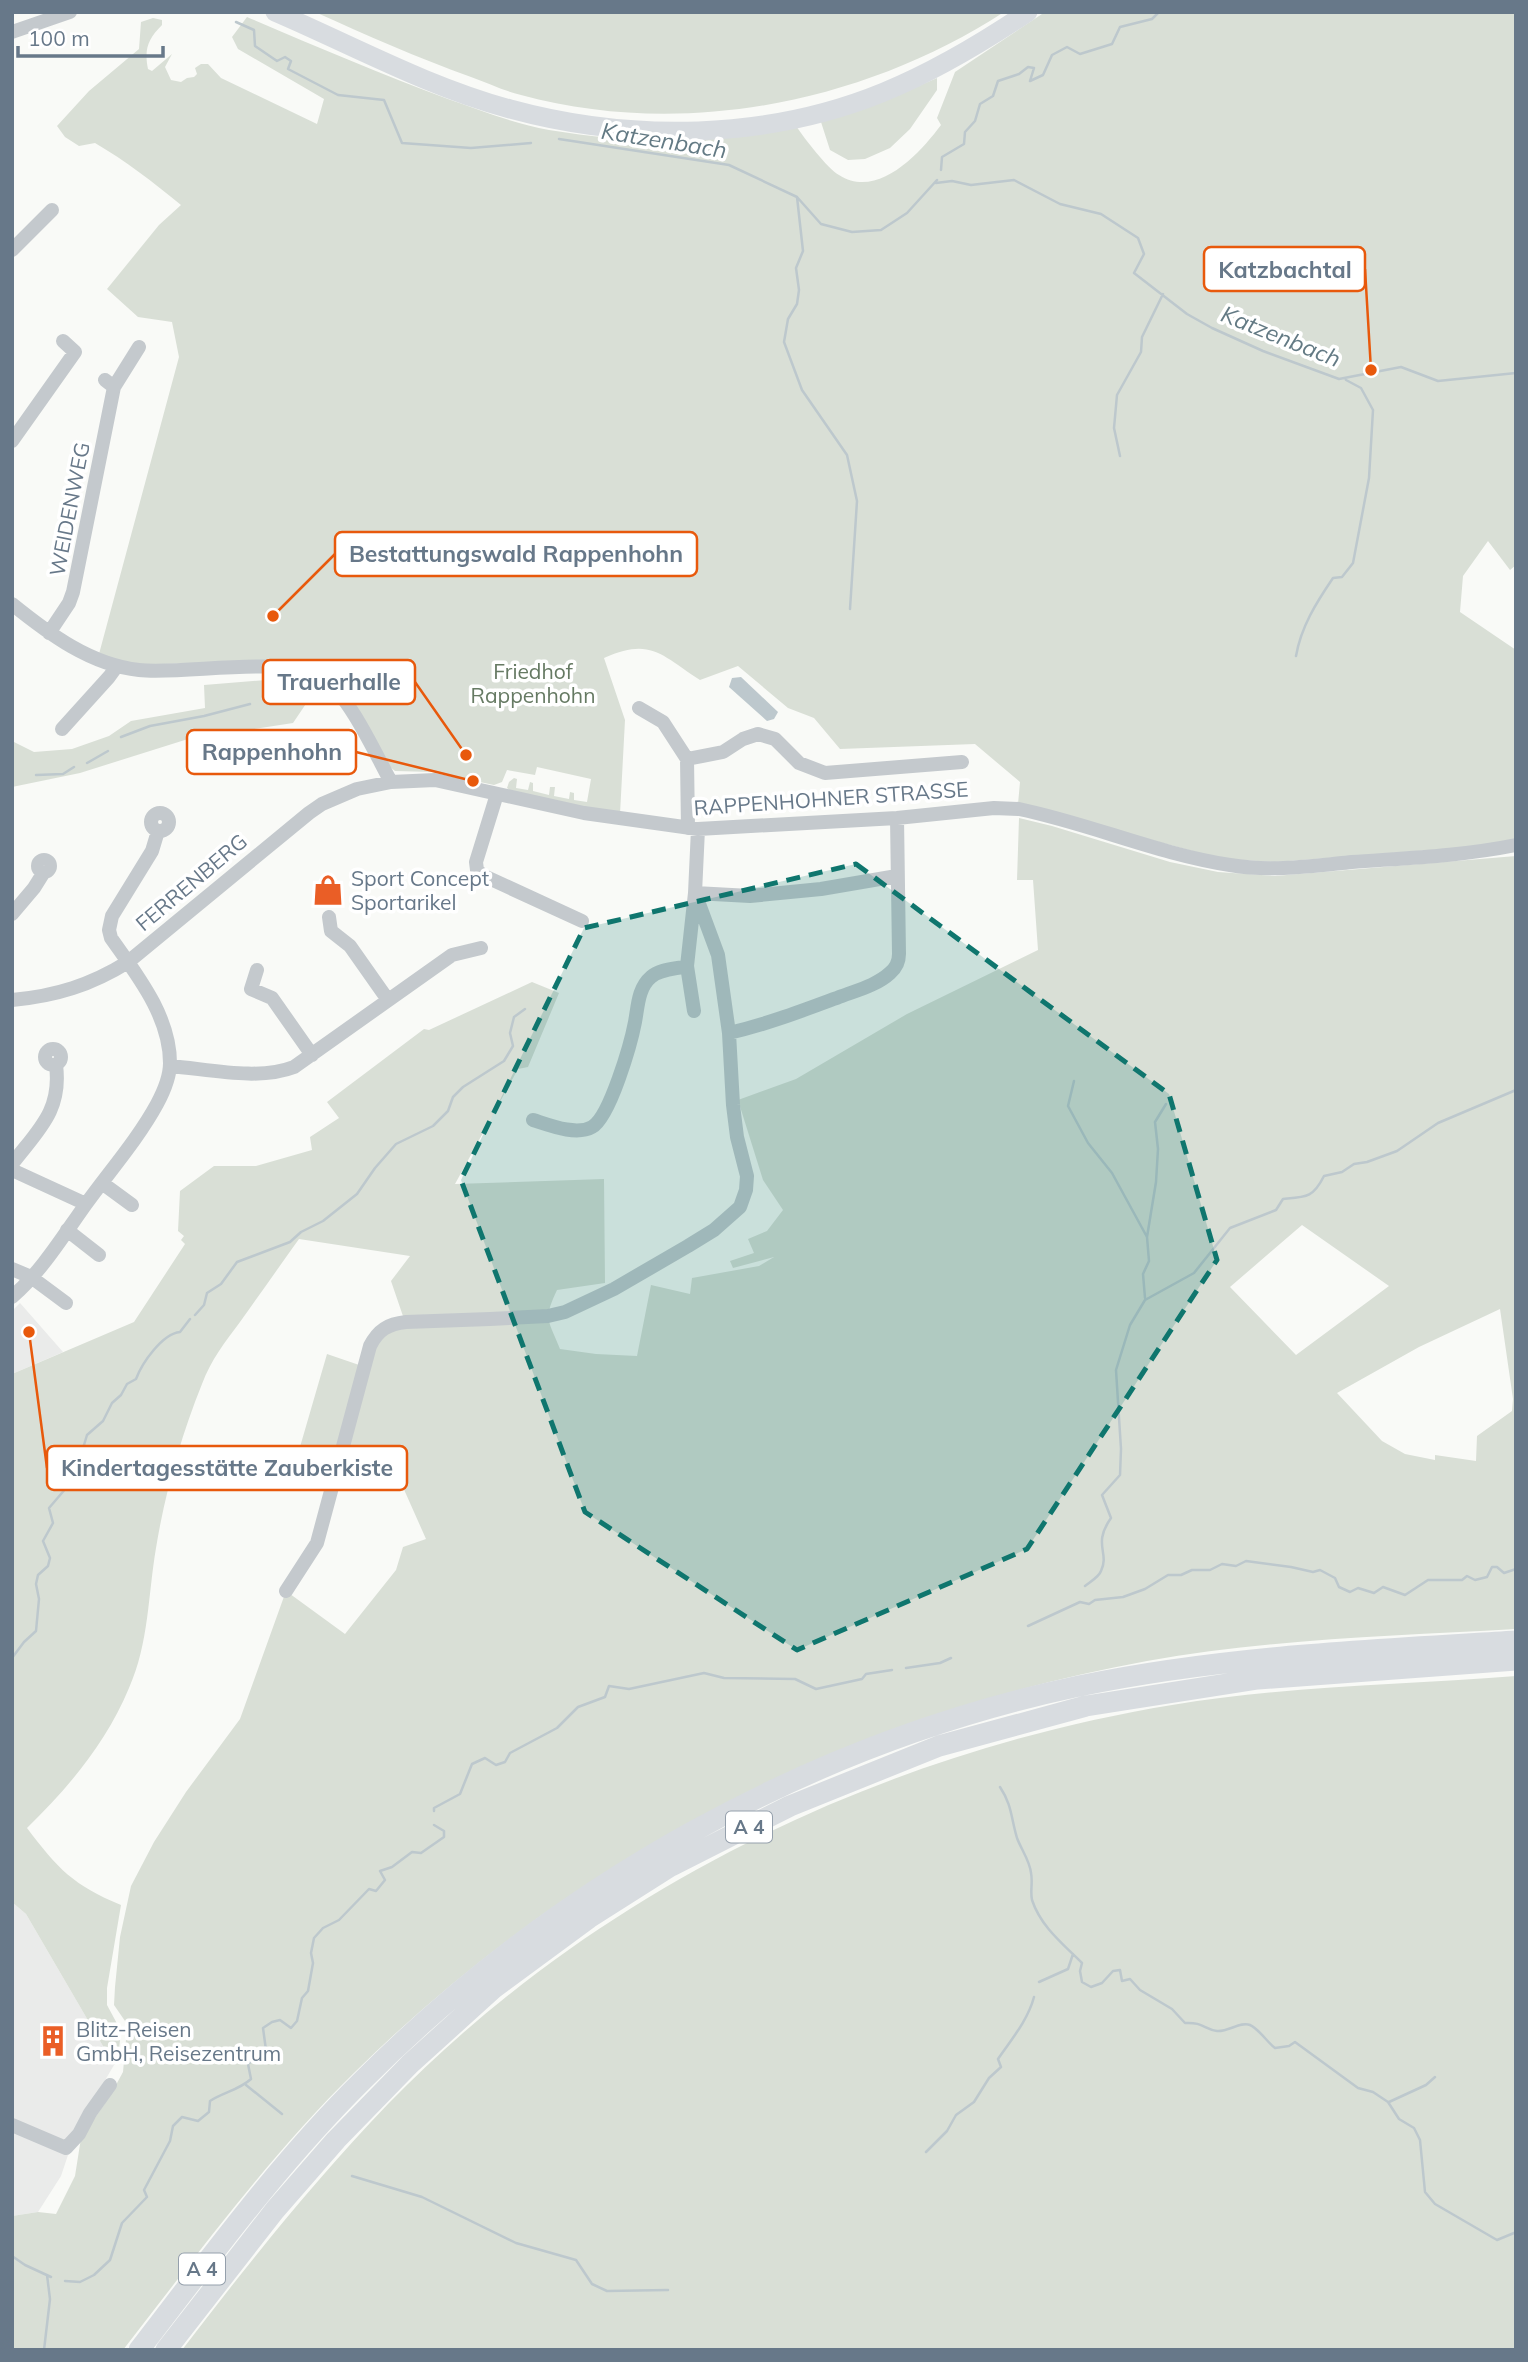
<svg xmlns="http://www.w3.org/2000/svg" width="1528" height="2362" font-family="Mulish,sans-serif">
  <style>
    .built { fill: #eaebea }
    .green { fill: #d9dfd6; fill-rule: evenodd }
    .water { fill: #bdc8cd }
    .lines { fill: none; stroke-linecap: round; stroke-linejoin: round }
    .stream { stroke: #bdc8cd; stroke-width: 2.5 }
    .minor { stroke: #c4c9cd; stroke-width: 14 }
    .major { stroke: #d8dce0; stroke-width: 19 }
    .highway { stroke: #d8dce0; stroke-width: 21 }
    .marked { fill: #0f766e; fill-opacity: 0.2; stroke: #0f766e; stroke-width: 5; stroke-dasharray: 14 9; stroke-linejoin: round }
    .labels { text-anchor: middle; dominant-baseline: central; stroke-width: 7; stroke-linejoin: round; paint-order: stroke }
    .shield { fill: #fff; stroke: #95a0ac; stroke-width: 2 }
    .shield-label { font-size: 19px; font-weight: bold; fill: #677889 }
    .street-label { font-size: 21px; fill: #677889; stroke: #fff }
    .park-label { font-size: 21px; fill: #667a63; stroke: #fff }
    .poi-label { font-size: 21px; fill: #677889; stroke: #fff; text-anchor: start }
    .water-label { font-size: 23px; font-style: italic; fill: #637a84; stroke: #fff }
    .leader { fill: none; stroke: #e8590c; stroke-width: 2.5 }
    .callout-dot { fill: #e8590c; stroke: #fff; stroke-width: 2.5 }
    .callout { fill: #fff; stroke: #e8590c; stroke-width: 2.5 }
    .callout-label { font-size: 23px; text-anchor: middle; font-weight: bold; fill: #677889 }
  </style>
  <rect width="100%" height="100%" fill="#f9faf7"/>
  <!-- built -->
  <path class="built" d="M20,1303L63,1352L12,1374V1311Z
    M12,1902L26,1914L114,2065L77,2128L61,2176L38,2212L12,2216Z"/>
  <!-- green -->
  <path class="green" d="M315,12H1004C864,103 683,139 521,95C504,91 488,83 471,77C418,58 366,35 315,12Z
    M1045,12H1516V565L1510,570L1488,541L1463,576L1460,612L1516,650V841L1496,845L1275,862L1222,859L1018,804L1020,782L975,744L840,749L814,718L788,708L738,666L700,680C661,655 651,637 604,658L625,720L620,814L512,792L507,788L509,782L514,778L517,779L516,788L528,790L530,782L533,783V791L549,795L550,787H555L554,796L569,799L570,792L574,793V800L587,802L591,779L537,767L535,775L507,770L502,782L494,785L433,772L395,771L389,766L337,679L320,667L286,660L134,665L99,654L179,357L172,322L138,317L107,289L159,225L181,205C153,182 126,161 95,143L79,146L65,137L57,126L89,91L139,49L141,22L153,18L162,20V25C148,39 144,49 148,69L152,71L172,54L165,67L171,80L181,82L187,78L194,77L197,74L195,68L201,64H208L221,78L317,124L324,99L238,49L232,37L247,17C313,45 380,74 448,99C480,110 515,124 549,130C635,144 711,145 796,126C805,139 827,168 839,175C878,200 920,153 941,125L937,118L955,72Z
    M937,78V90L910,129L890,148L865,159L848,160L830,150L821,122L898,95Z
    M271,674L301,676L320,683L293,723L188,739L80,773L12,787V741L34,752L72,749L109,736L131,721L205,708L204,685L266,680Z
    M1019,818L1052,826L1170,862L1218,872L1275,876L1516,856V1629C1393,1636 1268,1639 1147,1661C846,1716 573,1857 355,2072C269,2156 197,2255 123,2350H12V2216L38,2212L56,2214L75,2176L81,2138L110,2096L123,2072L127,2029L125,2021L114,2005L115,1987L120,1937L131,1886L154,1842L186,1792L240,1719L286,1591L345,1634L396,1570L403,1547L426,1539L402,1485L339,1466L333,1486L293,1471L327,1354L365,1367L370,1346L405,1322L391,1281L410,1256L299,1239C279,1267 260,1294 240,1322C225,1342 211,1360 202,1384C181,1436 165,1493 156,1548C148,1595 149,1643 129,1688C106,1743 69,1787 27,1828C58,1869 73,1885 121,1905L107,1988V2005L121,2031L118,2058L114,2065L26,1914L12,1902V1374L134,1322L185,1244L181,1240L184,1236L178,1231L180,1191L214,1166H256L312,1150L310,1137L339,1118L327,1102L424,1029L429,1030L532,982L559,993L528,1067L518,1069L455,1184L604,1179L605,1283L557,1290C543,1320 548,1319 560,1349L596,1354L637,1356L651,1285L690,1294L692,1278L759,1266L774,1257L733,1268L730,1261L754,1253L748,1239L767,1231L783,1210L763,1180L738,1100L796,1079L907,1014L1038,950L1033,880H1017ZM1302,1225L1389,1286L1296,1355L1230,1287ZM1500,1309L1513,1399L1512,1411L1477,1436L1476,1461L1435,1455V1460L1405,1454L1382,1441L1337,1393L1419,1347Z
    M1516,1676V2350H182C247,2265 314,2181 388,2104C596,1890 880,1753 1172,1705C1286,1686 1401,1685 1516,1676Z"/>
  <!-- water -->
  <path class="water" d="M741,677L778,712L774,719L767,721L729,687L732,678Z"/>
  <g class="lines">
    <!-- stream -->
    <path class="stream" d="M236,22L254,30L255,46L277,61L285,57L291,61L288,69L338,95L384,100L402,143L471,148L531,143
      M559,139L729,165L797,197L821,224L852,232L881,230L907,213L937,180
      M941,170L942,157L964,144L965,132L975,121L980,104L993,96L998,81L1019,74L1028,67L1034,68L1030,81L1043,75L1052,55L1067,47L1080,54L1112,44L1120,27L1152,19L1159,12
      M936,183L952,181L971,185L1014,180L1060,204L1101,214L1138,238L1144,254L1134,273L1187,314L1212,328L1263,351L1339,379L1401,367L1438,381L1516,373
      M797,197L803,251L796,268L799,290L797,304L788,319L784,342L802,390L847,455L857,501L850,609
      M1120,456L1114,428L1117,395L1141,352L1142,337L1163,294
      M1296,656C1301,627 1316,603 1333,578L1342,577L1353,563L1369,478L1373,410L1361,388L1346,380
      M121,737L150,726L204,716L250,704
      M87,763L108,751
      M36,775L63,774L74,767
      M1074,1081L1068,1106L1088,1143L1112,1173L1147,1237L1149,1261L1143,1274L1145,1298
      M1147,1237L1156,1182L1158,1149L1155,1122L1166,1104
      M195,1315L204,1305L207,1293L221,1284L237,1262L290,1242L301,1232L323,1221L357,1194L375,1168L396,1144L433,1126L448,1111L453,1097L463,1087L504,1061L513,1046L510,1033L514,1017L525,1009
      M1085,1586C1090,1582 1099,1577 1101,1571C1110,1552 1092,1545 1111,1518L1102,1495L1120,1475L1121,1449L1116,1370L1130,1325L1145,1300L1194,1273L1230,1228L1276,1210L1283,1199C1306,1197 1313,1198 1324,1176L1342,1172L1354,1164L1367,1162L1397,1151L1438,1123L1516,1090
      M1028,1626L1080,1602L1089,1604L1095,1600L1123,1597L1145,1589L1168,1575H1181L1192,1570H1210L1222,1564L1236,1566L1246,1561L1291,1567L1313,1572L1320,1570L1335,1578L1339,1587L1350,1592L1358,1588L1374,1593L1383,1587L1405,1595L1428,1580H1462L1467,1576L1475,1580L1487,1577L1492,1567H1497L1504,1573L1516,1569
      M12,1658L24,1642L36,1631L39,1599L36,1584L38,1575L48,1566L50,1558L43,1541L53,1523L49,1508L67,1487L77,1454L84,1445L87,1435L103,1421L112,1403L121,1395L127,1384L136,1379C142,1363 162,1334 180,1332L190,1319
      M906,1668L940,1663L951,1658
      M1000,1787C1012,1805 1011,1818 1017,1838C1021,1849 1030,1861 1031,1873C1033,1882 1030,1891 1032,1900C1041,1927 1063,1944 1082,1963L1080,1971L1082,1982L1091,1987L1102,1983L1113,1971L1120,1970L1122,1981L1130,1979L1140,1990L1172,2009L1185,2023C1203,2022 1204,2029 1217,2031C1228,2032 1241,2021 1250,2025C1259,2029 1267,2042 1275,2048L1289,2046L1295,2042L1358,2088L1373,2092L1388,2102L1399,2119L1414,2128L1420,2140L1425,2192L1435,2204L1497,2240L1514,2233L1516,2234
      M434,1811V1808L460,1794L472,1764L485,1758L496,1765L505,1762L510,1753L557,1728L578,1707L605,1697L609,1686L629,1689L704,1673L724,1678L795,1679L816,1689L862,1679L866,1674L892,1670
      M1039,1982L1068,1969L1073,1954
      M246,2085L282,2114
      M1389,2102L1426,2085L1435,2077
      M926,2152L947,2131L956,2115L974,2102L989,2078L1001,2067L998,2059C1011,2040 1028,2020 1034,1997
      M352,2176L422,2197L516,2243L576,2260L592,2284L607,2291L668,2290
      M12,2256L25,2265L51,2277
      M65,2281L80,2282L94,2275L110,2260L122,2223L147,2197L144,2190L170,2141L173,2126L182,2117L198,2121L209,2112L210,2101C224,2092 239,2090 251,2079L248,2064L266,2050L263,2028L272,2022L280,2020L291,2028L297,2021L302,1998L308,1991L313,1963L311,1953L314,1938L323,1928L339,1920L369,1889L376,1891L385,1880L380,1871L392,1867L412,1852L421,1853L444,1837V1831L434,1825
      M44,2350L50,2299L47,2275"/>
    <!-- minor -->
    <path class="minor" d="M12,32L70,12
      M12,250L52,210
      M105,380L114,387L139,347
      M12,441L75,352L63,341
      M12,604C49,634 91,665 139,670C186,675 290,654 324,679C350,697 375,753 391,782
      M49,633L69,603L73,592L114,387
      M639,708L663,722L687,759L688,828
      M62,729L109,677L117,666
      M687,759L723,752L743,739L758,734L775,739L799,763L825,773L962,762
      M497,794L476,862L477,870L482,875L582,921
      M151 822a9 9 0 1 1 18 0a9 9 0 1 1-18 0Z
      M38 866a6 6 0 1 1 12 0a6 6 0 1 1-12 0Z
      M12,914L34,888L44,872
      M329,917L331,931L350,946L388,1000
      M257,970L251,989L272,998L312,1055
      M12,1000C56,996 91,985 128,962L309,813L322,804L357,789L391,782L435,780L584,813L698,829L897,818L994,808L1019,809C1091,824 1158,854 1230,865C1270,872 1312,866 1352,862C1406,858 1462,856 1516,845
      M694,1011L687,966L695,893L750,896L821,889L897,876
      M729,1033C768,1024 804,1010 842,996C858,990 877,985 890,973C896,968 899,962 899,954L897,818
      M45 1057a8 8 0 1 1 16 0a8 8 0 1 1-16 0Z
      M170,1066C208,1069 258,1081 294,1067L452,955L481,948
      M533,1120C549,1125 576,1136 592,1127C610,1117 631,1043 635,1022C638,1006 638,988 651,977C660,969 676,969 687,966
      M12,1164C38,1130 62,1111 56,1065
      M12,1170L86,1204
      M102,1183L132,1205
      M67,1230L99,1255
      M12,1269L31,1277L66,1303
      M12,1297C42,1271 63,1236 86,1204C109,1172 138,1139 157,1104C164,1091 170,1077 170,1063C170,1016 137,975 111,938L109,930L112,916L152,851L158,831
      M286,1591L317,1543L370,1346C378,1330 388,1324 406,1322L490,1319L548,1316L565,1312L614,1289L688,1246L714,1230L740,1207L746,1190L747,1176L737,1137L733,1105L729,1033L718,955L695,893L698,829
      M12,2125L66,2148L79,2134L90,2113L110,2085"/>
    <!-- major -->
    <path class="major" d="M275,12C352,45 428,87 510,109C631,142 767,140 884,92C935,71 982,43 1028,12"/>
    <!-- highway -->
    <path class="highway" d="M139,2350C210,2258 279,2163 362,2081C556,1886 810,1743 1079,1686C1223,1656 1370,1650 1516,1641
      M166,2350L275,2210L336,2140L410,2064L494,1988L589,1918L671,1866L790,1806L939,1746L1086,1706L1258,1679L1516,1660"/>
  </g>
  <!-- marked area -->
  <path class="marked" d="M856,864L1169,1094L1217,1260L1027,1549L797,1650L585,1512L461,1180L584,928Z"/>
  <!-- icons -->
  <defs>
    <symbol id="shop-bare" viewBox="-9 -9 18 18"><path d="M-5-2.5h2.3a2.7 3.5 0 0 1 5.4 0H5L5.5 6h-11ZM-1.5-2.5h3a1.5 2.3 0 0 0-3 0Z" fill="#ea5e26" stroke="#fff" stroke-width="2.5" paint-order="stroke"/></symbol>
    <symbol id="building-bare" viewBox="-9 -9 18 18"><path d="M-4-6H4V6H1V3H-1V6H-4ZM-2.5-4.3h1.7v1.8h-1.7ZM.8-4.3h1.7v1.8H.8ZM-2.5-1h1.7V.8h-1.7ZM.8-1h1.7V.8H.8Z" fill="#ea5e26" stroke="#fff" stroke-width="2.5" paint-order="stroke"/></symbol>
  </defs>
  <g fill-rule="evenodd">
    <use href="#shop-bare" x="306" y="868" width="44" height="44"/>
    <use href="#building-bare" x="31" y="2019" width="44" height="44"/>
  </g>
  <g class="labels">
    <!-- shield labels -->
    <g class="shield">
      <rect x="726" y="1811.5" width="46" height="31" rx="5"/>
      <rect x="179" y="2253.5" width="46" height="31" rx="5"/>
    </g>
    <g class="shield-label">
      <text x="749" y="1827">A 4</text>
      <text x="202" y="2269">A 4</text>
    </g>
    <!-- street labels -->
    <g class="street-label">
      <text transform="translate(69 509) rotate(-79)">WEIDENWEG</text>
      <text transform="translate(831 798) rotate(-4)">RAPPENHOHNER STRASSE</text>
      <text transform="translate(191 882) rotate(-40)">FERRENBERG</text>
    </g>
    <!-- park labels -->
    <g class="park-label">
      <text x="533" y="671">Friedhof<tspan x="533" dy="24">Rappenhohn</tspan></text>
    </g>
    <!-- poi labels -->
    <g class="poi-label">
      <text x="351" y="878">Sport Concept<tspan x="351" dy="24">Sportarikel</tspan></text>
      <text x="76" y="2029">Blitz-Reisen<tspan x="76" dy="24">GmbH, Reisezentrum</tspan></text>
    </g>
    <!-- water labels -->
    <g class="water-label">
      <text transform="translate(664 140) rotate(9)">Katzenbach</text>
      <text transform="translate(1281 336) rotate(22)">Katzenbach</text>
    </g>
  </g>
  <!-- callouts -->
  <path class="leader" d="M1371 370L1365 269M273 616L335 554M466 755L415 682M473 781L356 752M29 1332L47 1468"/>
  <g class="callout-dot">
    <circle cx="1371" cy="370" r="7"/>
    <circle cx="273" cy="616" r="7"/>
    <circle cx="466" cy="755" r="7"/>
    <circle cx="473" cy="781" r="7"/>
    <circle cx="29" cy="1332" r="7"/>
  </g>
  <g class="callout">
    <rect x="1204" y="247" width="161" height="44" rx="7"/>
    <rect x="335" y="532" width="362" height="44" rx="7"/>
    <rect x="263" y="660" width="152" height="44" rx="7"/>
    <rect x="187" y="730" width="169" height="44" rx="7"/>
    <rect x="47" y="1446" width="360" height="44" rx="7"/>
  </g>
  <g class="callout-label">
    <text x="1285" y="278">Katzbachtal</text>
    <text x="516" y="562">Bestattungswald Rappenhohn</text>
    <text x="339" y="690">Trauerhalle</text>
    <text x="272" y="760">Rappenhohn</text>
    <text x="227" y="1476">Kindertagesstätte Zauberkiste</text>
  </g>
  <!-- border -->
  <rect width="1528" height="2362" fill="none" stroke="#677889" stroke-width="28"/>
  <!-- scale -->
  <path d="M18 46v10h145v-10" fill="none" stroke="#677889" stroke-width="3.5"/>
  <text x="28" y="46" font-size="21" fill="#677889" stroke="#ffffff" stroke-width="5" paint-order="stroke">100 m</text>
</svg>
